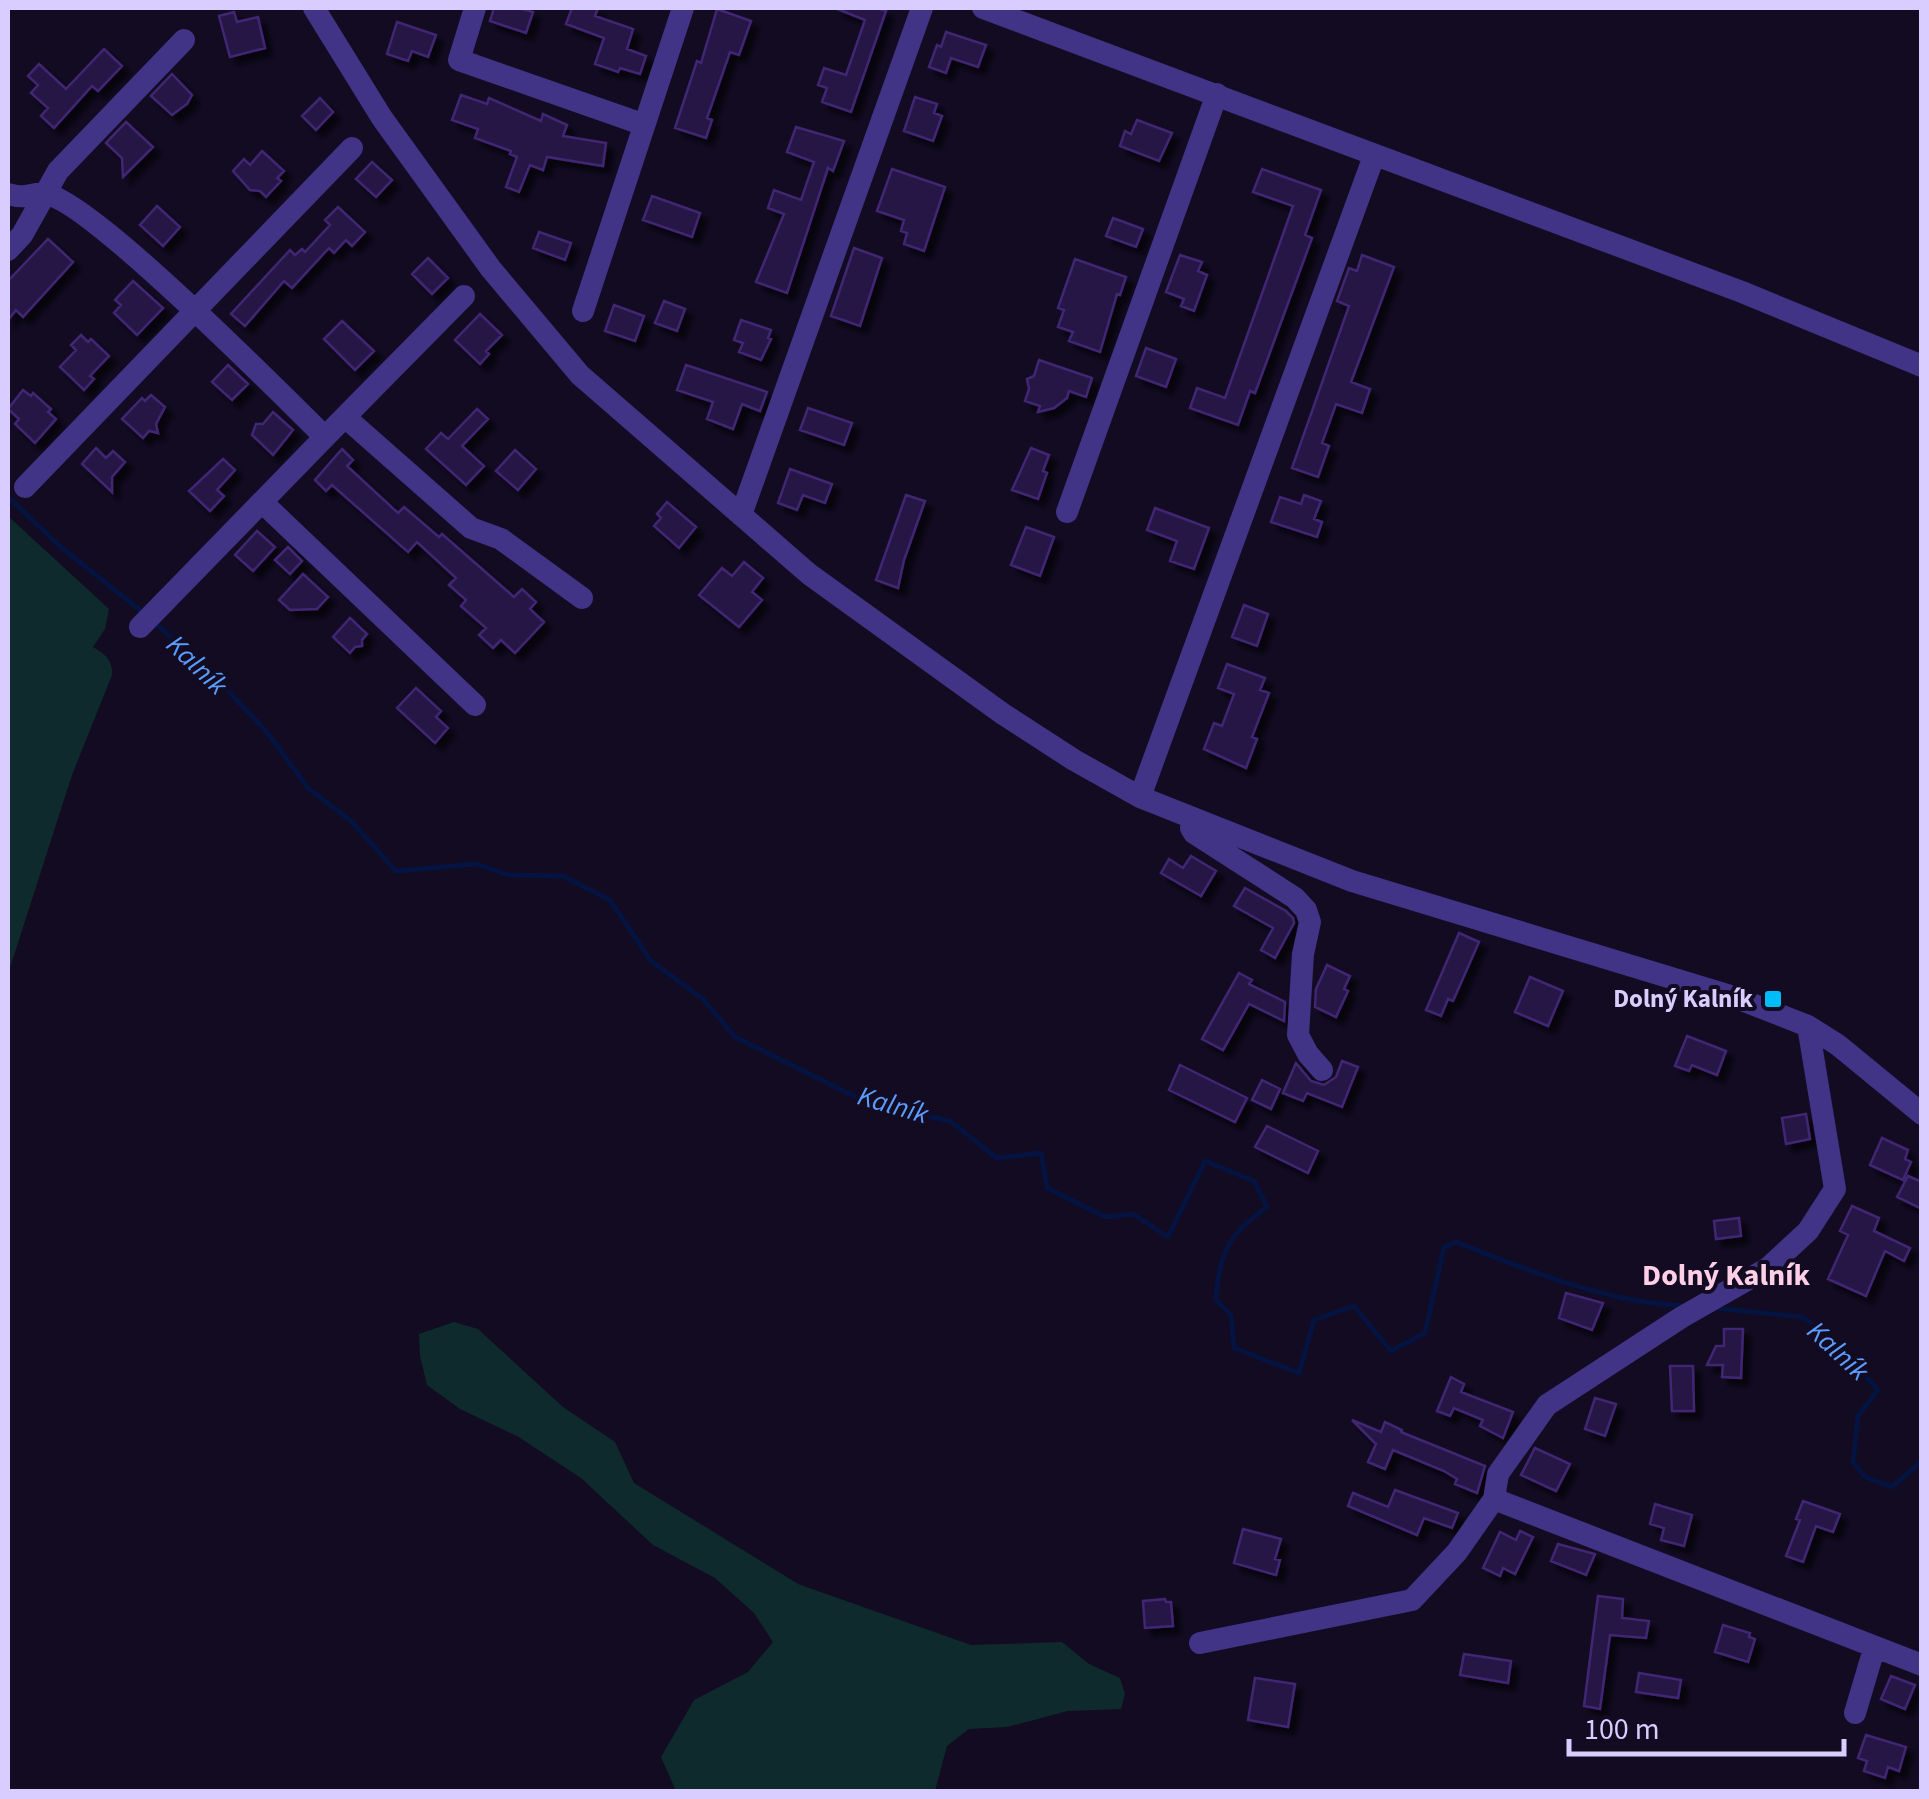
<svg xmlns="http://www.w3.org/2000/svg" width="1929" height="1799" font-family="'Source Sans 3',sans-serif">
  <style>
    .green { fill: #0e2a2d }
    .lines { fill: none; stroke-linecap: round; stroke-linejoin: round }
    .stream { stroke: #051341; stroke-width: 5 }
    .building { fill: #261645; stroke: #402673; stroke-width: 2.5; filter: url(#shadow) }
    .minor { stroke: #413385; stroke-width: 22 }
    .poi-dot { fill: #00bdf8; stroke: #120b22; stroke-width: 4 }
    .labels { text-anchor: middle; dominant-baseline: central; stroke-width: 8; stroke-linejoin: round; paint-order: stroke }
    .poi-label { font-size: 25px; font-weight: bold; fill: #d9cdff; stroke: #120b22; text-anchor: end }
    .water-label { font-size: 28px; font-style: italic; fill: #5b9dff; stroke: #120b22 }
    .quarter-label { font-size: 30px; font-weight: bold; fill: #ffcfe7; stroke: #120b22 }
  </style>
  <defs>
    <filter id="shadow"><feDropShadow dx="7" dy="7" stdDeviation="2.5" flood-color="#0009"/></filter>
  </defs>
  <rect width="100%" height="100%" fill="#120b22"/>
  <!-- green -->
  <path class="green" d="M8,516L109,609L105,629L93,647C105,654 113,660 112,675L72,775L8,974Z
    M454,1322L478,1329L563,1407L615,1442L634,1483L798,1584L971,1645L1062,1642L1089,1664L1120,1678L1125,1694L1121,1709L1068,1711L1007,1727L969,1729L947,1746L935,1791H676L661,1757L694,1700L748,1672L773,1642L754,1613L715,1578L653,1545L581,1478L517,1436L460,1409L427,1385L420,1356L419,1334Z"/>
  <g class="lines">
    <!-- stream -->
    <path class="stream" d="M8,497L63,549L145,614
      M153,621L212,674L266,731L308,788L351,821L396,871L477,864L508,875L563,876L610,900L651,961L703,999L735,1037L870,1104L950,1121L997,1158L1041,1153L1047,1188L1106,1217L1133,1214L1168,1237L1205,1161L1254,1181L1267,1207C1228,1235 1219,1252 1216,1300L1231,1315L1234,1348L1299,1373L1314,1320L1354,1306L1391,1351L1425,1333L1444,1247L1456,1242C1529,1271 1605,1302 1684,1306
      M1715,1308L1802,1317L1834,1339L1878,1390L1858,1416L1853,1462L1865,1477L1892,1487L1922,1461"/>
  </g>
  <!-- building -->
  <path class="building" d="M494,8H518L533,12L526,33L490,21Z
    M572,8H598L595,16L633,29L627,49L646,56L640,74L620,68L618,72L595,64L604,38L566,24Z
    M835,8H877L886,11L851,112L822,102L827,88L818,85L824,68L846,75L865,20Z
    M717,9L751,21L739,55L730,52L707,118L712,120L706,138L675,128L697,61L701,63Z
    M234,12L237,22L258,17L265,48L230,57L219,16Z
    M397,22L436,35L428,57L412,51L408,61L387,54Z
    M946,32L986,45L978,67L951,58L946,73L929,67L937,45L941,47Z
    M104,49L122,66L98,91L92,86L54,128L41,116L48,108L31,93L38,85L28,76L39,64L66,89Z
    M172,74L192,95L187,104L172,115L151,96Z
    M461,95L487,104L489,98L541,121L543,114L567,125L563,136L606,143L603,166L547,157L543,170L530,165L519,192L506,187L517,157L510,154L511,151L475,138L478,129L452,120Z
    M915,97L937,104L934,113L942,116L933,141L904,131Z
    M320,98L333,112L316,130L302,116Z
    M1137,120L1172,133L1159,161L1120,146L1125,131L1131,134Z
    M126,122L153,147L123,177L122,158L106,143Z
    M796,127L844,141L833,171L828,168L787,293L756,282L784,214L768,208L774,190L801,200L814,162L787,152Z
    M262,151L284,171L277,178L281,181L266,197L260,191L250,190L233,171L244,159L250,165Z
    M372,162L392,180L376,197L356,179Z
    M892,169L945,187L924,251L904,244L907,233L901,231L904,220L877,211Z
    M1262,169L1321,190L1305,235L1312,238L1255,393L1250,391L1238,425L1190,408L1197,388L1225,398L1293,206L1253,192Z
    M652,196L700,213L692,237L643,220Z
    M157,206L180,227L163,246L140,225Z
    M338,207L365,232L352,246L346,240L334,253L329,248L292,288L284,281L245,326L231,314L290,250L295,255L302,249L305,252L330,225L325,220Z
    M1113,218L1143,229L1136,247L1106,236Z
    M539,232L571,243L565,260L533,248Z
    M48,239L73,262L23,317L16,310L8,320V281Z
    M854,248L882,258L860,326L831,316Z
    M1180,255L1202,262L1198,271L1207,275L1194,311L1181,306L1184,299L1166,292Z
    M1362,255L1394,267L1351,382L1370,389L1362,413L1336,404L1322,443L1329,446L1318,477L1292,468L1349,306L1337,301L1349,268L1357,271Z
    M428,258L448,278L432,294L412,274Z
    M1075,259L1126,277L1120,295L1117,294L1100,352L1069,341L1073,332L1058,327L1064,310L1058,308Z
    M133,281L163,308L137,335L114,313L121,305L115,300Z
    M664,301L685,309L677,331L655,323Z
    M614,305L644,316L635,341L605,331Z
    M480,314L502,335L486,351L489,354L480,364L455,340Z
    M741,320L771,330L768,338L771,339L761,360L739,352L743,343L734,340Z
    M342,321L374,351L355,370L324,339Z
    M81,335L88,342L91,339L109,356L90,376L94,379L84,390L60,367L76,350L71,345Z
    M1146,348L1176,359L1166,387L1136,376Z
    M1039,360L1092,378L1086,397L1069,391L1067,398L1054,408L1038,412L1040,406L1025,401L1029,389L1027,379L1034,376Z
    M228,365L248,384L232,400L212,382Z
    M686,365L767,392L760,411L742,404L733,429L707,419L713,402L677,390Z
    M23,390L31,396L33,393L51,409L48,412L56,419L35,443L15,424L19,419L8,409Z
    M151,395L165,407L156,424L158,433L149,431L143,438L122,419L142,398L145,401Z
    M808,408L852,423L844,445L800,430Z
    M477,409L488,419L462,446L484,466L466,485L426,449L441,433L448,439Z
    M273,412L293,430L273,455L252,435L256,424H263Z
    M96,448L106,458L113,451L125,462L112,477V492L82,464Z
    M1031,448L1049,455L1043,471L1047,473L1038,499L1012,490Z
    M342,449L353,460L347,466L398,513L404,507L439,537L442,534L514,597L522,589L536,602L530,609L544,622L515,653L501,640L493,648L479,635L486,628L461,606L466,600L449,585L456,578L417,542L408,552L332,485L326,491L315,480Z
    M515,450L536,469L518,490L496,471Z
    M223,459L235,470L217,490L224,496L210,511L189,491Z
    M790,469L832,484L825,503L803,495L797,510L778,503Z
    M906,495L925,501L904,560L898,588L876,580Z
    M1304,495L1321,501L1314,519L1322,522L1317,537L1271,522L1280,497L1301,504Z
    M667,502L696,527L679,548L654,526L661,518L657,514Z
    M1155,508L1209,528L1194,569L1170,561L1177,541L1147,530Z
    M1026,527L1054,537L1040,576L1011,565Z
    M257,531L275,547L253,571L235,555Z
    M288,547L302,561L290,574L275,560Z
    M744,562L763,578L752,592L762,600L739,627L699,595L722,568L732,576Z
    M303,574L328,597L317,609L290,610L279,600Z
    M1244,605L1268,614L1257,646L1232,637Z
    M350,618L367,634L362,640V646L355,647L350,653L333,637Z
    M1227,664L1265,678L1260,690L1269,693L1252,737L1257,739L1246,768L1204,749L1214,723L1222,726L1234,694L1218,688Z
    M416,688L441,711L436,717L448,728L435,743L397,708Z
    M1191,856L1216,871L1201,896L1161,873L1169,859L1183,868Z
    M1245,888L1286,911L1293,918L1294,923L1275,958L1261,950L1273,928L1234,906Z
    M1459,933L1479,942L1453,1001L1448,999L1441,1016L1426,1010Z
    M1327,965L1350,976L1344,989L1348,991L1336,1017L1315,1007L1316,989Z
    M1239,973L1252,980L1249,984L1285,1002L1284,1021L1249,1004L1223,1050L1202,1039Z
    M1530,977L1563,991L1548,1026L1515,1012Z
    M1687,1036L1726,1051L1717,1075L1692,1065L1689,1071L1675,1066Z
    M1342,1061L1358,1067L1342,1107L1307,1093L1303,1101L1283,1093L1296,1063L1311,1081L1324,1085L1336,1077Z
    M1180,1065L1247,1098L1235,1122L1169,1090Z
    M1262,1080L1280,1089L1271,1109L1252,1100Z
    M1806,1114L1810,1139L1786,1144L1782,1118Z
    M1267,1126L1318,1151L1308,1173L1255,1147Z
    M1882,1138L1908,1150L1905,1159L1911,1162L1903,1180L1870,1165Z
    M1908,1176L1922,1182V1209L1897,1197Z
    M1852,1206L1879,1218L1874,1231L1910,1248L1904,1261L1885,1251L1866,1296L1828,1279L1848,1235L1840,1231Z
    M1739,1218L1741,1236L1716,1239L1714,1221Z
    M1566,1293L1603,1303L1592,1330L1559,1318Z
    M1724,1329H1743L1741,1378L1722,1377L1723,1365H1707L1716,1346H1724Z
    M1670,1366H1693L1694,1411H1672Z
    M1451,1377L1464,1384L1461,1392L1513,1412L1503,1438L1480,1426L1483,1420L1454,1408L1450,1416L1437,1411Z
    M1595,1398L1616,1404L1605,1436L1585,1429Z
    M1352,1420L1381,1432L1385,1422L1402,1430L1401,1432L1485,1466L1477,1493L1455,1484L1457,1479L1444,1471L1393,1450L1385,1469L1368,1462L1376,1444Z
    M1535,1448L1570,1464L1556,1491L1521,1475Z
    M1395,1490L1458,1513L1452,1528L1424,1518L1417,1535L1348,1506L1353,1493L1388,1507Z
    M1803,1501L1840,1514L1833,1532L1816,1526L1803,1562L1786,1556L1800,1520L1796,1519Z
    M1655,1504L1692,1515L1684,1546L1661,1540L1664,1528L1650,1524Z
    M1243,1529L1281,1539L1275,1559L1280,1560L1276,1575L1234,1563Z
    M1520,1531L1533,1537L1515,1574L1503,1568L1500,1576L1483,1568L1500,1532L1516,1540Z
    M1558,1544L1595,1554L1586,1575L1551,1561Z
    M1598,1596L1623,1599L1622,1618L1649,1621L1646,1638L1610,1635L1600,1709L1584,1706Z
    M1165,1599L1166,1602H1171L1173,1626L1145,1628L1143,1601Z
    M1723,1625L1750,1633L1749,1637L1755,1639L1748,1662L1715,1652Z
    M1464,1654L1511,1661L1508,1683L1460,1675Z
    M1639,1673L1681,1680L1678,1698L1636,1692Z
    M1891,1676L1915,1685L1905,1709L1881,1699Z
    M1255,1678L1295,1684L1288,1727L1248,1720Z
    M1866,1735L1906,1747L1899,1771L1888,1767L1885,1778L1864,1771L1867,1761L1858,1758Z"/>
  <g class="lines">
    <!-- minor -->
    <path class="minor" d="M314,8L382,118L491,269L580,375L809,574L1003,714L1074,760L1140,797L1352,881L1734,997L1808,1026L1838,1045L1922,1114
      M475,8L459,60L642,124
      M983,8L1742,292L1922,366
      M8,194C27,200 31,192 45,194C89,199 282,395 325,437L464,296
      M8,250L22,235L58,171L184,40
      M583,311L683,8
      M345,417L471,528L501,539L582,598
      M25,487L352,148
      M263,503L475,705
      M1067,512L1217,94
      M741,515L922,8
      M140,627L325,437
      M1140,797L1374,156
      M1191,828L1194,833L1295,898L1306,910L1310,922L1303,954L1298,1035L1308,1054L1322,1070
      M1494,1499L1922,1665
      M1200,1643L1412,1600L1457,1552L1494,1499L1498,1474L1547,1405L1682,1317L1768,1268L1808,1231L1835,1189L1808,1026
      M1855,1713L1874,1649"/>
  </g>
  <!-- markers -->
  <rect class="poi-dot" x="1763" y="989" width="20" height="20" rx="5"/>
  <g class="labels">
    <!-- poi labels -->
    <g class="poi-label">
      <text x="1753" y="999">Dolný Kalník</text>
    </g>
    <!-- water labels -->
    <g class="water-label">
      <text transform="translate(197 665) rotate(44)">Kalník</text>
      <text transform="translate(893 1105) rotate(16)">Kalník</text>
      <text transform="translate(1838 1351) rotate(43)">Kalník</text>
    </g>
    <!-- quarter labels -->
    <g class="quarter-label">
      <text x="1726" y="1275">Dolný Kalník</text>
    </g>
  </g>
  <!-- border -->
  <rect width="1929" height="1799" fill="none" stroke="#d9cdff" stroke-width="20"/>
  <!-- scale -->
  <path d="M1569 1739v15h275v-15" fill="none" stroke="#d9cdff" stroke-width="5"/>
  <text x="1584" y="1739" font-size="30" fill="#d9cdff" stroke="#120b22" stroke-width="8" paint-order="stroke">100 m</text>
</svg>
